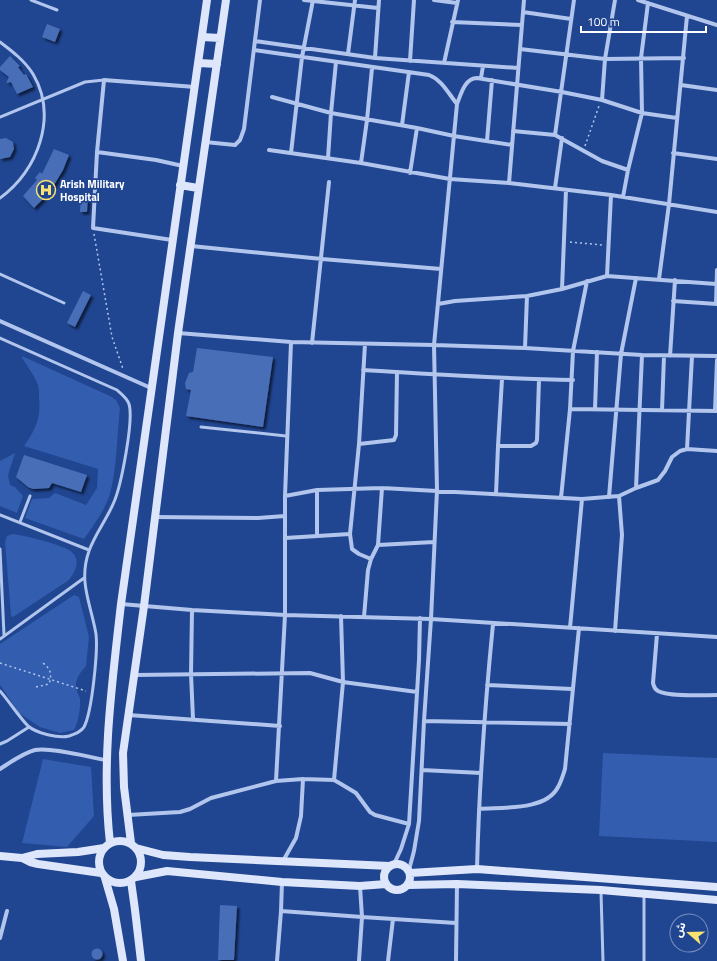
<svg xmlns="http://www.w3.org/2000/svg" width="717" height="961" font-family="'Titillium Web','Noto Sans Arabic',sans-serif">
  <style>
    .green { fill: #335dae }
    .building { fill: #496eb8; filter: url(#shadow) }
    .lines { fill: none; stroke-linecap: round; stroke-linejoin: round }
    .path { stroke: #b1c5ed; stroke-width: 1.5; stroke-dasharray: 2 3; stroke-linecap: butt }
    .lane { stroke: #b1c5ed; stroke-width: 3 }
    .street { stroke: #b1c5ed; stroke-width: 4 }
    .secondary { stroke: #dde6fa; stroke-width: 8 }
    .labels { text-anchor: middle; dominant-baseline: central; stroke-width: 3.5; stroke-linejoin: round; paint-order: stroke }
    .poi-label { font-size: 11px; font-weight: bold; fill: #fff; stroke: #204591; text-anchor: start }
  </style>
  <defs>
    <filter id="shadow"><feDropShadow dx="2.5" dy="2.5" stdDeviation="1" flood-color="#0009"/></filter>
  </defs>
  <rect width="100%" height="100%" fill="#204591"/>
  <!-- green -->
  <path class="green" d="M22,356L112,397L116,400L120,408C117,434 117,469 110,494C105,510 94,525 84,539L25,518L32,499L49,498L55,493L86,505L97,488L98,469L24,446C36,429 41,418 39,397C39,393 39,389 38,385C34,375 28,367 22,358Z
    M15,453L8,475L10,485L15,487L23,496L17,513L0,506V461Z
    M12,534C24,535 64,545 72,552C81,561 75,572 69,580L13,617L11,616L5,542L7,536Z
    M74,595L79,597L89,637L86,666C80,673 73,681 77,691C77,694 80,696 80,699C81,707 78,723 74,730L60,733L40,727L19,713L0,685V644Z
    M603,753L717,758V842L599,836Z
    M43,759L91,767L94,816L67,847L22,843Z"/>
  <!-- building -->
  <path class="building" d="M47,24L60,29L55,42L42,37Z
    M10,56L20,66L18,67L24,75L26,74L33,87L17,94L11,82L6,83L9,77L0,70V67Z
    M6,138L13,142L14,149L10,157L0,159V139Z
    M54,149L69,155L63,170L54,185L50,192L34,208L23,196L37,180L35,178L40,172L42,174Z
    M81,194H88L87,212H80Z
    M83,291L91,295L75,327L67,323Z
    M197,348L273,357L263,427L186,416L191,390L186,389L185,383L189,373L193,372Z
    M24,455L87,475L81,492L52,483L49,488L33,489L28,487L16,477Z
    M220,905L237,906L234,960H218Z
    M91.5 954a5.5 5.5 0 1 1 11 0a5.5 5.5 0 1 1-11 0Z"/>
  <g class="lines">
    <!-- path -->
    <path class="path" d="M585,146L599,106
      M94,234L112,337L123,369
      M570,242L602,245
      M0,663L86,691
      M36,687L49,684C52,675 51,669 43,663"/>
    <!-- lane -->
    <path class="lane" d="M31,0L57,10
      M0,42C12,51 25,61 33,74C58,116 38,171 0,198
      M0,117L85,82L104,80
      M0,274L64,303
      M0,338L117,390C121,394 127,398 129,404C134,420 121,486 114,502C107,519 95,534 89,551C78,582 91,604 96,634C98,651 92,712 84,727C81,732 75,734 69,736C59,739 36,733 28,726C20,718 8,700 0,691
      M201,427L286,436
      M0,515L89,550
      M20,522L30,496
      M0,549L4,635
      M0,639L84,578
      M0,744L7,741L29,727
      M601,892L603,961
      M644,961V894"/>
    <!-- street -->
    <path class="street" d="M304,0L378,8
      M434,0L457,3
      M638,0L717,25
      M523,12L571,19
      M452,22L522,25
      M255,41L375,58L518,68
      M520,49L605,59L684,58
      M254,50L429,75C442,80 448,93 457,104
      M348,54L355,0
      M375,58L379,0
      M410,61L414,0
      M444,63L458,0
      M481,78L483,66
      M681,85L717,90
      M272,97L331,113L417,128L454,136L512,145
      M602,100L605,59L615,0
      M402,125L409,72
      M513,131L555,135L602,161L628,170
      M555,135L574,0
      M487,141L492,80
      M205,142L235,145L240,140L244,129L260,0
      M269,150L361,163L450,179L509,183L611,195L717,212
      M97,152L156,160L183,166
      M291,153L302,57L313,0
      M673,153L717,159
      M328,158L331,113L336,62
      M361,163L367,120L372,68
      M410,173L417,128
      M509,183L524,0
      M555,188L562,138
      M623,197L628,170L642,113L641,58L648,3
      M172,240L93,228L97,152L104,80L195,87
      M191,246L322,259L441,269
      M607,276L611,195
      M659,279L669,204L687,16
      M562,289L566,190
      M673,301L717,304
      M438,304L455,301L527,296L562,289L607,276L716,284
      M716,304L717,270
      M0,321L151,388
      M178,333L291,342L434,345L525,348L642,355L717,356
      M312,343L329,182
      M365,344L359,444L350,534L352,549L359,554L371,559
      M525,348L527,296
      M670,356L675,280
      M363,370C433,374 503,379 573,380
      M570,409L717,411
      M595,409L597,352
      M662,410L664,356
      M715,411L717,360
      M359,444L394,440L396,435L397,372
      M498,446L502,379
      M687,449L692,356
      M636,488L642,355
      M317,490V536
      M496,494L498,446H531L536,443L537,440L539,380
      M285,496L317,490L382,488L582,499L619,496L636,488L658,480L665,471L672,457L680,451L687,449L717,451
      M609,497L621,354L636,278
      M561,498L570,409L573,351L587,281
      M155,517L258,518L285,516
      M285,538L350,534
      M378,545L434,542
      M121,604L192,610L285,615L431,619L717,637
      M192,610L191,674L193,719
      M364,617L368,570L371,559L378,545L382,488
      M570,628L582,499
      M615,631L622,535L619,496
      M657,634L653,683C654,686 654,689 658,691C669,697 703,695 717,695
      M134,675L310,673L343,682L417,692
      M487,685L572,689
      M128,715L280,726
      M424,721L570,724
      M0,769C11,762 23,753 35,750C51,747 88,757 106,760
      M422,770L481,773
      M334,780L343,682L341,616
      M276,781L285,615V496L291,342
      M479,809C502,807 546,811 558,787C561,782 563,775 565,769L579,628
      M128,815L180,812L190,809L211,798L276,781L303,779L334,780L341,784L356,793L370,812L375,815L409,824
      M283,861L296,838L301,816L303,779
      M394,864L401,849L409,824L419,660L420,618
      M477,869C479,787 485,705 493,624
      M409,870L414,851L419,821L424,721L431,619L437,490L434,345L457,104C461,94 465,78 477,78L562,92L602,100L642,113L677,118
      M281,911L362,917L456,923
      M0,938L7,911
      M277,961L281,911L282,882
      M359,961L362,917L360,886
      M388,961L393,919
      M456,961L457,884"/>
    <!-- secondary -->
    <path class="secondary" d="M202,37L220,38
      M199,63L217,64
      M180,185L198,188
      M99 862a21 21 0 1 1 42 0a21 21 0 1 1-42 0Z
      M110,843C101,763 112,684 121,604L207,0
      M131,843L124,787L123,753L144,606L178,333L226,0
      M136,848L163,855L190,857L390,866
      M0,856L22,858L30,862L38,864L101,873
      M22,858L37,854L78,852L104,848
      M384 877a13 13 0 1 1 26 0a13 13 0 1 1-26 0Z
      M410,873L477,869L717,887
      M136,877L167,871L282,882L360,886L386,884
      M105,878L114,909L123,961
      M131,881L135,910L141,961
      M408,885L457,884L601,890L717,900"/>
  </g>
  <!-- icons -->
  <defs>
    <symbol id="hospital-ring" viewBox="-11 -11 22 22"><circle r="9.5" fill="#204591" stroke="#fae271" stroke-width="1.5"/><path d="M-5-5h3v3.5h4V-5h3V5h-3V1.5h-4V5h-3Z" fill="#fae271"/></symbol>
  </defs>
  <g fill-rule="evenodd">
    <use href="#hospital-ring" x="35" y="179" width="22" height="22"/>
  </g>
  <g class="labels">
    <!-- poi labels -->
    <g class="poi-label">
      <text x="60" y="184">Arish Military<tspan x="60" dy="13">Hospital</tspan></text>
    </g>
  </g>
  <!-- north arrow -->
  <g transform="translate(689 933) rotate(290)"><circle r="19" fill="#204591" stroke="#798fbd"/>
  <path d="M0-3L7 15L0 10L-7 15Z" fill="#fae271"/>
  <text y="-6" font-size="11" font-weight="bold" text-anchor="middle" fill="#ffffff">ش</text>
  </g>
  <!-- scale -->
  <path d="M581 26v6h125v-6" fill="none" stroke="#ffffff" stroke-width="2"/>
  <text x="587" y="26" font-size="12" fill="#ffffff" stroke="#204591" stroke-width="3" paint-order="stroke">100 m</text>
</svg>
